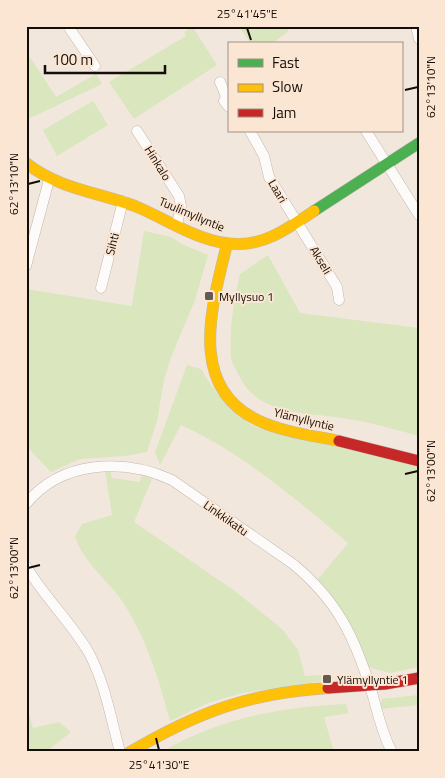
<svg xmlns="http://www.w3.org/2000/svg" width="445" height="778" font-family="'Titillium Web',sans-serif">
  <style>
    .green { fill: #d9e6be }
    .lines { fill: none; stroke-linecap: round; stroke-linejoin: round }
    .street-casing { stroke: #c0b7af; stroke-width: 11 }
    .fast-casing { stroke: #c0b7af; stroke-width: 12 }
    .slow-casing { stroke: #c0b7af; stroke-width: 12 }
    .jam-casing { stroke: #c0b7af; stroke-width: 12 }
    .street { stroke: #fdfbfa; stroke-width: 10 }
    .fast { stroke: #4caf50; stroke-width: 11 }
    .slow { stroke: #ffc107; stroke-width: 11 }
    .jam { stroke: #c62828; stroke-width: 11 }
    .ticks { fill: none; stroke: #150e08; stroke-width: 2 }
    .poi-dot { fill: #625a53; stroke: #fbe6d4; stroke-width: 2 }
    .labels { text-anchor: middle; dominant-baseline: central; stroke-width: 4; stroke-linejoin: round; paint-order: stroke }
    .street-label { font-size: 12px; fill: #150e08; stroke: #fbe6d4 }
    .poi-label { font-size: 12px; fill: #150e08; stroke: #fbe6d4; text-anchor: start }
    .neatline { fill: none; stroke: #150e08; stroke-width: 2 }
    .ticks-label { font-size: 12px; text-anchor: middle; fill: #150e08 }
  </style>
  <rect width="100%" height="100%" fill="#f2e7dd"/>
  <!-- green -->
  <path class="green" d="M192,26L217,65L134,119L109,82L186,36L184,32Z
    M245,26H286L289,31L271,44H251L241,29Z
    M26,56L30,57L56,97L96,74L102,84L26,120Z
    M93,101L108,125L57,156L43,130Z
    M144,231L171,237L182,244L208,255L195,300L171,357L164,380L157,421L147,452L125,456L80,459L51,472L26,446V289L132,306Z
    M268,255L300,313L419,328V436C395,429 373,423 349,419C309,412 259,418 238,374C236,369 232,363 231,357C229,330 234,300 240,274Z
    M187,365L201,369C218,397 227,409 255,427L419,467V667L390,673L367,667C357,633 342,605 318,579L348,543C296,499 243,453 181,425L160,465L155,452Z
    M110,469L112,478L140,482L141,476L152,479L134,522L235,591L282,629L298,650L305,676L321,675L322,681L242,693L208,703L170,721C159,679 145,634 120,598C105,578 82,560 75,536L82,524L112,515L105,470Z
    M419,695V705L380,709L382,699Z
    M26,704L33,728L59,722L71,732L46,752H26Z
    M346,704L349,713L324,717L334,752H190L186,748L180,752H162C218,718 282,707 346,704Z"/>
  <g class="lines">
    <defs>
      <path id="street" d="M68,26L95,66
        M416,26L419,39
        M220,82L226,96L224,101L229,107
        M137,131L179,196L181,206L177,224
        M250,131L264,156L269,177L337,287L339,300
        M366,131L419,215
        M26,266L49,180
        M101,288L123,201
        M26,504C61,460 125,458 172,480L293,564C338,601 355,638 372,693C378,713 382,734 392,752
        M26,566C44,597 71,622 89,653C105,683 111,719 120,752"/>
      <path id="fast" d="M314,211L419,143"/>
      <path id="slow" d="M26,163C59,189 97,192 135,206C167,219 203,245 239,244C268,244 291,226 314,211
        M227,244C212,306 185,391 264,423C288,433 315,436 339,441
        M130,752C198,712 249,693 328,688"/>
      <path id="jam" d="M339,441L419,461
        M328,688L385,684L419,678"/>
    </defs>
    <!-- street casing -->
    <use href="#street" class="street-casing"/>
    <!-- fast casing -->
    <use href="#fast" class="fast-casing"/>
    <!-- slow casing -->
    <use href="#slow" class="slow-casing"/>
    <!-- jam casing -->
    <use href="#jam" class="jam-casing"/>
    <!-- street -->
    <use href="#street" class="street"/>
    <!-- fast -->
    <use href="#fast" class="fast"/>
    <!-- slow -->
    <use href="#slow" class="slow"/>
    <!-- jam -->
    <use href="#jam" class="jam"/>
  </g>
  <!-- ticks -->
  <path class="ticks" d="M247,28L251,40M405,90L418,87M28,184L40,181M405,474L418,471M28,568L40,565M156,738L159,750"/>
  <!-- markers -->
  <g class="poi-dot">
    <rect x="204" y="291" width="10" height="10" rx="2.5"/>
    <rect x="322" y="674" width="10" height="10" rx="2.5"/>
  </g>
  <g class="labels">
    <!-- street labels -->
    <g class="street-label">
      <text transform="translate(158 163) rotate(58)">Hinkalo</text>
      <text transform="translate(278 191) rotate(59)">Laari</text>
      <text transform="translate(192 214) rotate(23)">Tuulimyllyntie</text>
      <text transform="translate(112 244) rotate(-76)">Sihti</text>
      <text transform="translate(321 260) rotate(59)">Akseli</text>
      <text transform="translate(304 419) rotate(14)">Ylämyllyntie</text>
      <text transform="translate(226 518) rotate(35)">Linkkikatu</text>
    </g>
    <!-- poi labels -->
    <g class="poi-label">
      <text x="219" y="296">Myllysuo 1</text>
      <text x="337" y="679">Ylämyllyntie 1</text>
    </g>
  </g>
  <!-- border -->
  <rect width="445" height="778" fill="none" stroke="#fbe6d4" stroke-width="55"/>
  <!-- legend -->
  <rect x="228" y="42" width="175" height="90" fill="#fbe6d4" stroke="#9f9082"/>
  <rect x="238" y="59" width="25" height="8" fill="#4caf50" stroke="#9f9082"/>
  <text x="272" y="68" font-size="15" fill="#150e08">Fast</text>
  <rect x="238" y="84" width="25" height="8" fill="#ffc107" stroke="#9f9082"/>
  <text x="272" y="92" font-size="15" fill="#150e08">Slow</text>
  <rect x="238" y="109" width="25" height="8" fill="#c62828" stroke="#9f9082"/>
  <text x="272" y="118" font-size="15" fill="#150e08">Jam</text>
  <!-- scale -->
  <path d="M45 65v8h120v-8" fill="none" stroke="#150e08" stroke-width="2.5"/>
  <text x="52" y="65" font-size="15" fill="#150e08" stroke="#fbe6d4" stroke-width="4" paint-order="stroke">100 m</text>
  <rect x="28" y="28" width="390" height="722" class="neatline"/>
  <g class="ticks-label">
    <text x="247" y="18">25°41'45"E</text>
    <text transform="translate(431 87) rotate(-90)" y="4">62°13'10"N</text>
    <text transform="translate(14 184) rotate(-90)" y="4">62°13'10"N</text>
    <text transform="translate(431 471) rotate(-90)" y="4">62°13'00"N</text>
    <text transform="translate(14 568) rotate(-90)" y="4">62°13'00"N</text>
    <text x="159" y="769">25°41'30"E</text>
  </g>
</svg>
